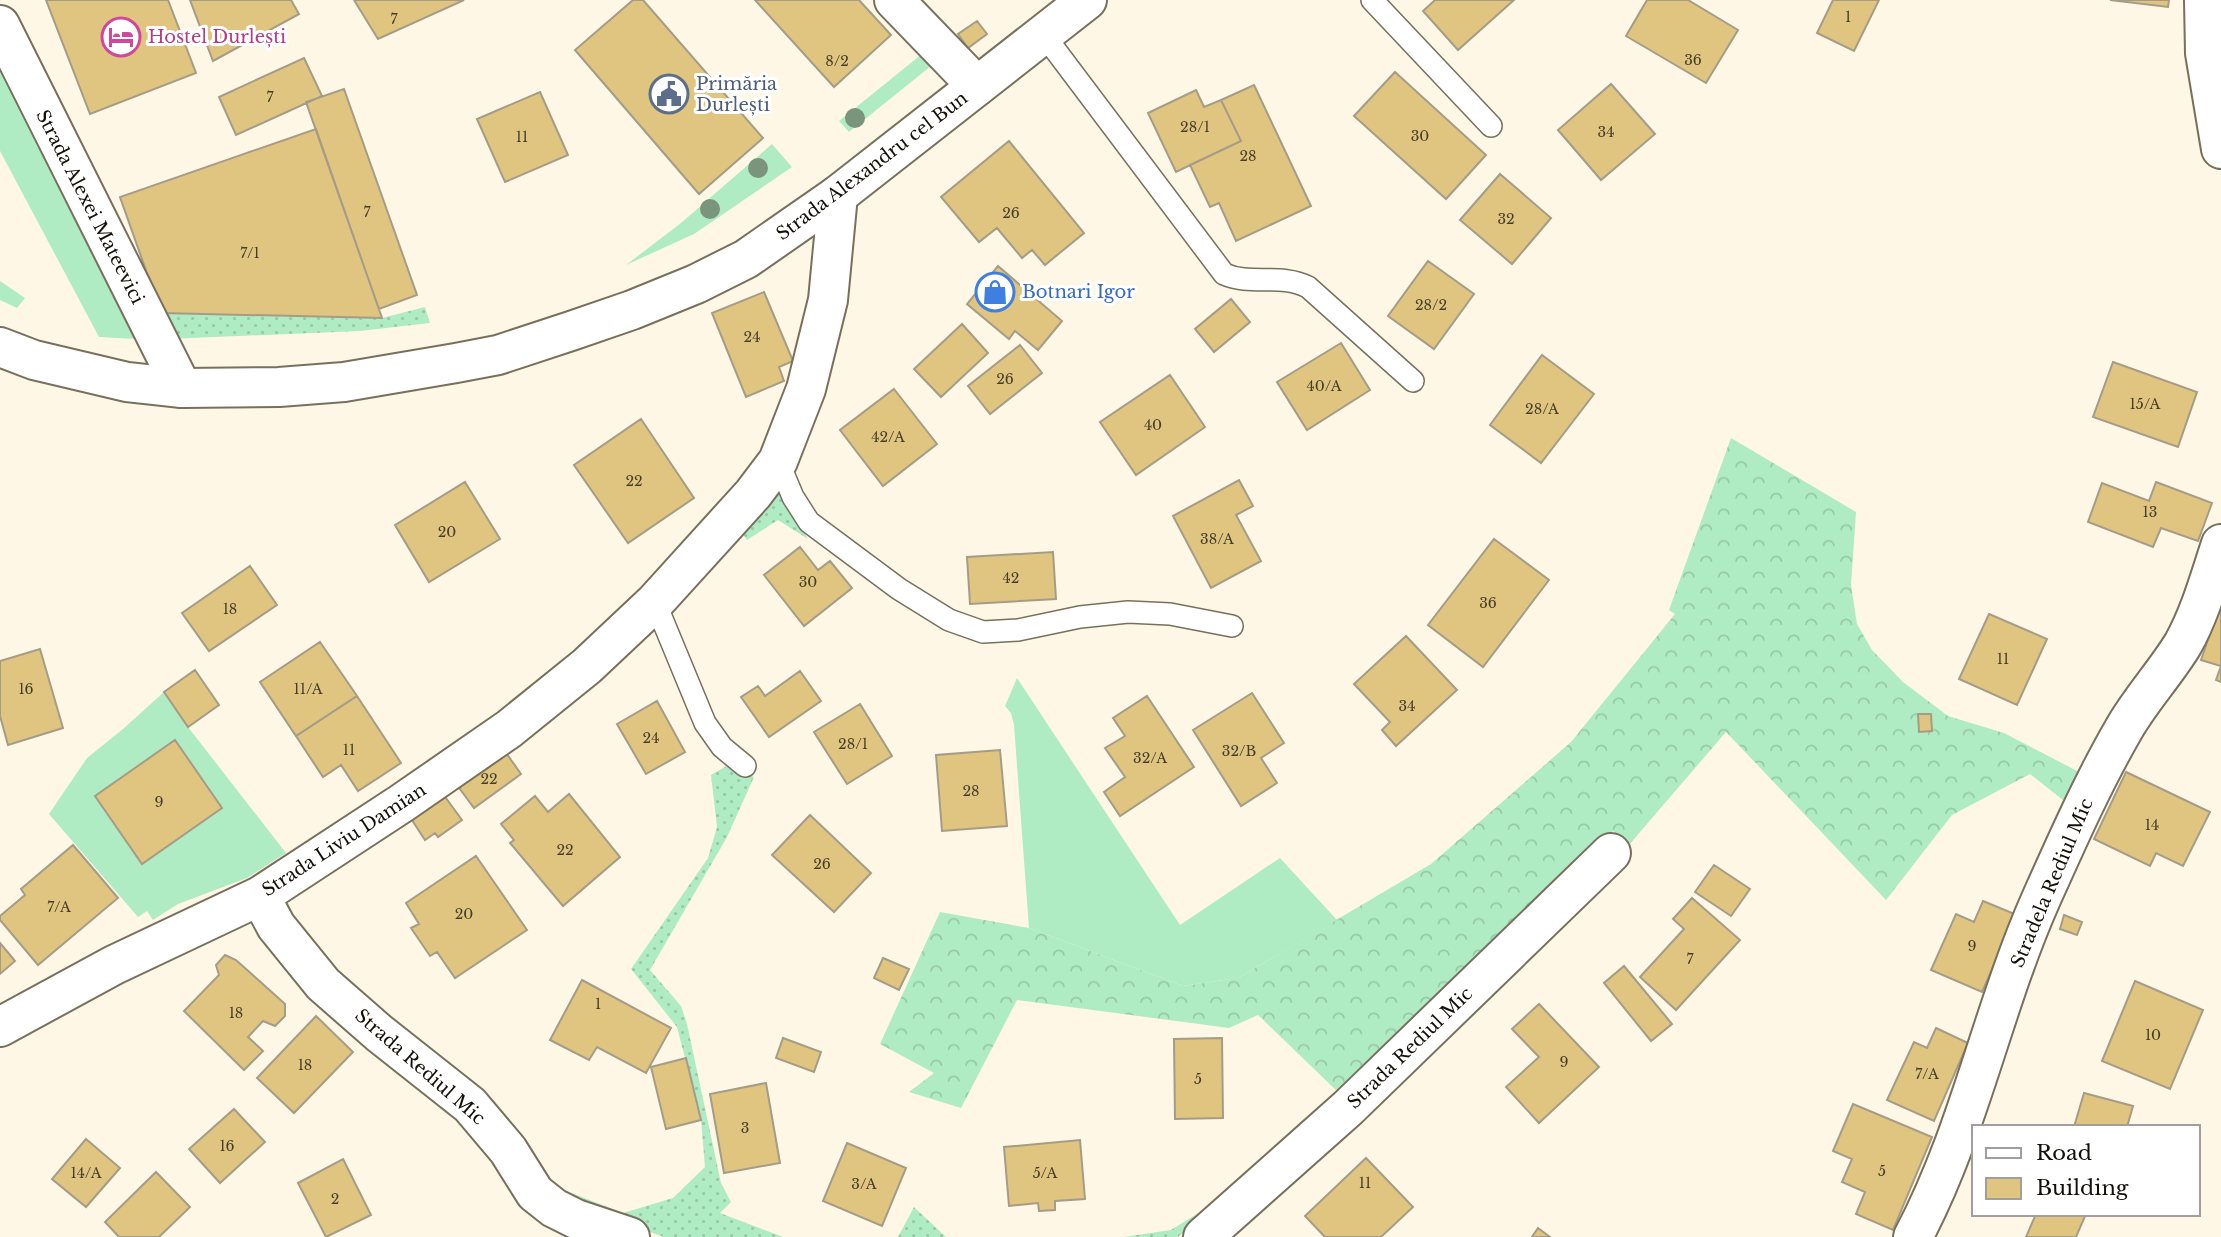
<svg xmlns="http://www.w3.org/2000/svg" width="2221" height="1237" font-family="'Libre Baskerville',serif">
  <style>
    .grass { fill: url(#grass-dots) }
    .forest { fill: url(#forest-crowns) }
    .garden { fill: #afecc3 }
    .building { fill: #e0c580; stroke: #a59c87; stroke-width: 2 }
    .lines { fill: none; stroke-linecap: round; stroke-linejoin: round }
    .service-casing { stroke: #78705c; stroke-width: 24 }
    .minor-casing { stroke: #78705c; stroke-width: 42 }
    .tertiary-casing { stroke: #78705c; stroke-width: 42 }
    .service { stroke: #fff; stroke-width: 21 }
    .minor { stroke: #fff; stroke-width: 38 }
    .tertiary { stroke: #fff; stroke-width: 38 }
    .tree { fill: #7b947c }
    .labels { text-anchor: middle; dominant-baseline: central; stroke-width: 6; stroke-linejoin: round; paint-order: stroke }
    .number-label { font-size: 14px; fill: #463d27 }
    .hotel-label { font-size: 18px; fill: #b23c85; stroke: #fff; text-anchor: start }
    .service-label { font-size: 18px; fill: #4e5e75; stroke: #fff; text-anchor: start }
    .street-label { font-size: 18px; fill: #131009; stroke: #fff }
    .shop-label { font-size: 18px; fill: #366cbe; stroke: #fff; text-anchor: start }
  </style>
  <defs>
    <pattern id="grass-dots" width="8" height="8" patternUnits="userSpaceOnUse" patternTransform="scale(1.75)"><rect width="8" height="8" fill="#afecc3"/><path d="M2 2h.1M6 6h.1" fill="none" stroke="#96c9a6" stroke-width="1.8" stroke-linecap="round"/></pattern>
    <pattern id="forest-crowns" width="20" height="18" patternUnits="userSpaceOnUse" patternTransform="scale(1.75)"><rect width="20" height="18" fill="#afecc3"/><path d="M2 6a3 3 0 1 1 6 0M12 15a3 3 0 1 1 6 0" fill="none" stroke="#96c9a6"/></pattern>
  </defs>
  <rect width="100%" height="100%" fill="#fef7e5"/>
  <!-- grass -->
  <path class="grass" d="M425,307L430,323L360,331L167,339L151,313L382,318Z
    M775,483L808,539L778,520L747,540L739,528Z
    M730,764L754,777L727,837L650,970L681,1006L687,1024L721,1183L731,1202L720,1213L783,1237H664L608,1217L564,1190L623,1213L673,1198L705,1167L701,1120L677,1027L631,969L708,858L717,827L711,775Z
    M1221,1199L1178,1237H1124L1171,1230Z
    M914,1207L946,1237H898Z"/>
  <!-- forest -->
  <path class="forest" d="M1731,438L1856,512L1851,585L1857,624L1872,650L1903,682L1948,716L2004,733L2081,773L2068,804L2030,774L1952,815L1886,900L1726,732L1628,846L1613,831L1340,1094L1258,1015L1229,1028L1017,1000L961,1108L909,1092L934,1073L880,1044L940,912L1029,928L1183,986L1238,978L1431,864L1571,742L1675,614L1669,610Z"/>
  <!-- garden -->
  <path class="garden" d="M922,54L931,66L849,132L839,121Z
    M0,60L136,339L99,337L0,151Z
    M772,144L792,167L694,234L626,265L681,223Z
    M0,281L25,298L17,308L0,300Z
    M1017,678L1180,925L1280,858L1337,920L1238,978L1183,986L1029,928L1014,725L1011,713L1005,706Z
    M164,692L188,727L286,853L247,878L178,904L153,920L147,911L138,917L49,814L87,758L123,729Z"/>
  <!-- building -->
  <path class="building" d="M46,0H168L196,73L90,114Z
    M190,0H291L299,14L213,61Z
    M354,0H464L378,39Z
    M633,0H643L763,138L699,194L575,50Z
    M755,0H859L891,35L834,87Z
    M1435,0H1514L1458,50L1423,11Z
    M1647,0H1688L1738,30L1706,83L1626,36Z
    M1833,0H1879L1854,51L1817,33Z
    M2110,0H2169L2168,7Z
    M977,21L987,34L968,48L958,34Z
    M304,58L322,96L236,135L219,97Z
    M1395,72L1486,155L1446,199L1354,116Z
    M1611,84L1655,134L1601,180L1558,130Z
    M1254,85L1311,206L1236,241L1219,203L1210,207L1190,165L1241,141L1221,100Z
    M344,89L417,295L379,309L306,102Z
    M1196,90L1204,107L1221,100L1241,141L1176,172L1148,113Z
    M540,92L568,155L505,182L477,119Z
    M316,129L382,318L161,313L120,197Z
    M1009,141L1084,233L1045,265L1032,250L1022,258L997,228L979,242L941,197Z
    M1500,174L1551,218L1512,264L1460,220Z
    M1428,261L1474,294L1434,349L1388,316Z
    M998,266L1062,321L1038,350L1015,331L1009,339L967,304Z
    M764,292L793,361L779,367L784,381L746,397L712,313Z
    M1231,299L1250,322L1214,352L1195,329Z
    M962,324L988,353L941,397L914,369Z
    M1341,343L1370,390L1307,430L1277,382Z
    M1020,345L1042,373L990,414L968,386Z
    M1542,355L1594,394L1541,463L1490,425Z
    M2113,362L2197,392L2178,447L2093,417Z
    M1170,375L1205,427L1136,475L1100,422Z
    M894,389L937,444L883,486L840,430Z
    M641,419L694,498L628,543L574,465Z
    M1239,480L1253,506L1236,515L1261,561L1211,588L1173,516Z
    M465,482L500,539L429,582L395,525Z
    M2156,482L2212,503L2198,541L2161,528L2153,547L2088,522L2102,483L2149,501Z
    M1494,539L1549,580L1483,667L1428,625Z
    M800,547L818,570L830,561L852,588L804,626L764,575Z
    M1053,552L1056,599L970,604L967,557Z
    M250,566L277,605L209,651L182,613Z
    M2221,602V682L2216,680L2221,666L2201,660Z
    M1989,614L2047,639L2017,705L1959,679Z
    M1406,636L1457,690L1396,746L1382,730L1390,722L1354,684Z
    M320,642L357,696L296,736L260,682Z
    M40,649L63,728L8,745L0,716V661Z
    M195,670L219,705L188,727L164,692Z
    M800,671L821,701L769,737L741,697L758,686L765,696Z
    M1252,693L1284,743L1261,758L1277,783L1241,806L1193,730Z
    M357,696L401,763L358,791L341,765L323,777L296,736Z
    M1147,696L1194,767L1120,816L1104,792L1125,777L1105,748L1125,736L1113,718Z
    M657,701L685,752L646,774L617,724Z
    M860,704L892,756L847,784L814,732Z
    M1918,714H1931L1932,731L1919,732Z
    M175,740L222,808L142,864L95,796Z
    M504,750L521,774L474,808L457,785Z
    M1000,750L1007,826L942,831L936,755Z
    M2126,772L2210,812L2183,866L2156,853L2150,866L2094,839Z
    M443,794L462,820L438,837L435,833L425,840L410,817Z
    M569,794L620,857L563,906L510,843L514,840L501,824L535,796L548,812Z
    M810,815L871,873L834,912L772,855Z
    M73,845L118,898L38,965L0,920V916L25,895L21,889Z
    M476,856L527,930L455,978L437,952L430,956L411,928L419,924L406,903Z
    M1714,865L1750,889L1731,916L1695,892Z
    M1692,898L1740,940L1676,1010L1640,977L1684,929L1673,919Z
    M1983,901L2017,915L1982,992L1931,970L1956,914L1974,922Z
    M2064,915L2082,922L2077,935L2060,929Z
    M0,943L15,961L0,974Z
    M225,955L236,960L285,1004V1016L275,1026L263,1021L248,1037L263,1051L244,1070L184,1011L219,975L216,965Z
    M883,958L909,969L899,990L874,978Z
    M1624,966L1672,1024L1651,1041L1604,983Z
    M582,980L671,1028L646,1073L597,1047L589,1060L550,1040Z
    M2135,981L2203,1010L2170,1089L2102,1061Z
    M1539,1004L1599,1067L1539,1123L1506,1087L1539,1057L1512,1029Z
    M316,1016L353,1052L294,1113L257,1078Z
    M1936,1028L1968,1043L1934,1121L1887,1100L1914,1042L1927,1048Z
    M783,1038L821,1052L814,1072L776,1058Z
    M1222,1038L1223,1118L1175,1119L1174,1039Z
    M686,1058L701,1120L666,1129L651,1067Z
    M766,1083L780,1163L724,1173L710,1094Z
    M2084,1093L2133,1106L2127,1127H2074Z
    M1853,1104L1932,1137L1893,1230L1856,1214L1865,1192L1842,1182L1852,1159L1833,1151Z
    M234,1109L265,1142L220,1183L189,1149Z
    M86,1139L120,1168L86,1207L52,1179Z
    M1080,1140L1085,1199L1055,1201V1210L1039,1211L1038,1203L1009,1206L1004,1147Z
    M847,1143L906,1168L882,1226L823,1201Z
    M1366,1158L1413,1207L1381,1237H1325L1305,1216Z
    M343,1159L371,1215L326,1237L298,1183Z
    M156,1172L190,1207L159,1237H119L105,1222Z
    M2036,1214H2086L2076,1237H2026Z
    M1538,1228L1550,1237H1532Z"/>
  <g class="lines">
    <defs>
      <path id="service" d="M1372,0L1491,126
        M1044,35L1224,274C1251,286 1280,273 1308,287L1413,381
        M778,461L793,497L809,522L899,589L949,620L983,632L1018,630L1080,617L1128,612L1170,614L1232,626
        M655,602L705,723L722,747L745,766"/>
      <path id="minor" d="M894,0L977,86
        M2204,0L2205,53L2221,149
        M0,25L182,388
        M260,896L276,926L323,984L379,1033L470,1105L508,1150L535,1193L554,1208L576,1219L630,1237
        M0,1027L114,965L260,896L402,803L509,729L587,666L655,602L753,494L778,461L806,389L828,300L838,195
        M1203,1237L1348,1108L1611,853
        M1913,1237C1970,1130 1992,1009 2041,899C2067,841 2093,782 2125,727C2142,698 2166,672 2183,644C2200,614 2210,577 2221,544"/>
      <path id="tertiary" d="M0,347L34,360L127,382L182,388L279,387L344,382L456,363L498,355L571,331L632,310L696,284L746,259L838,195L1087,0"/>
    </defs>
    <!-- service casing -->
    <use href="#service" class="service-casing"/>
    <!-- minor casing -->
    <use href="#minor" class="minor-casing"/>
    <!-- tertiary casing -->
    <use href="#tertiary" class="tertiary-casing"/>
    <!-- service -->
    <use href="#service" class="service"/>
    <!-- minor -->
    <use href="#minor" class="minor"/>
    <!-- tertiary -->
    <use href="#tertiary" class="tertiary"/>
  </g>
  <!-- trees -->
  <g class="tree">
    <circle cx="855" cy="118" r="10"/>
    <circle cx="758" cy="168" r="10"/>
    <circle cx="710" cy="209" r="10"/>
  </g>
  <!-- icons -->
  <defs>
    <symbol id="hotel-ring" viewBox="-11 -11 22 22"><circle r="9.5" fill="#fff" stroke="#d1479c" stroke-width="1.5"/><path d="M-6-4.5h1.5V1H6V5H4.5V3h-9V5H-6ZM-4 0a1.8 1.8 0 1 1 3.6 0ZM.5 0V-2.5h3Q6-2.5 6 0Z" fill="#d1479c"/></symbol>
    <symbol id="civic-ring" viewBox="-11 -11 22 22"><circle r="9.5" fill="#fff" stroke="#5c6f8a" stroke-width="1.5"/><path d="M-.6-6.5H3V-4.5H.6V-3L4-1V1h2V6H-6V1h2V-1L-.6-3ZM-1.2 2.5V6h2.4V2.5Z" fill="#5c6f8a"/></symbol>
    <symbol id="shop-ring" viewBox="-11 -11 22 22"><circle r="9.5" fill="#fff" stroke="#3f7fe0" stroke-width="1.5"/><path d="M-5-2.5h2.3a2.7 3.5 0 0 1 5.4 0H5L5.5 6h-11ZM-1.5-2.5h3a1.5 2.3 0 0 0-3 0Z" fill="#3f7fe0"/></symbol>
  </defs>
  <g fill-rule="evenodd">
    <use href="#hotel-ring" x="99" y="15" width="44" height="44"/>
    <use href="#civic-ring" x="647" y="72" width="44" height="44"/>
    <use href="#shop-ring" x="973" y="270" width="44" height="44"/>
  </g>
  <g class="labels">
    <!-- number labels -->
    <g class="number-label">
      <text x="1848" y="17">1</text>
      <text x="394" y="19">7</text>
      <text x="1693" y="60">36</text>
      <text x="837" y="61">8/2</text>
      <text x="270" y="97">7</text>
      <text x="1195" y="127">28/1</text>
      <text x="1606" y="132">34</text>
      <text x="1420" y="136">30</text>
      <text x="522" y="137">11</text>
      <text x="1248" y="156">28</text>
      <text x="367" y="212">7</text>
      <text x="1011" y="213">26</text>
      <text x="1506" y="219">32</text>
      <text x="250" y="253">7/1</text>
      <text x="1431" y="305">28/2</text>
      <text x="752" y="337">24</text>
      <text x="1005" y="379">26</text>
      <text x="1324" y="386">40/A</text>
      <text x="2145" y="404">15/A</text>
      <text x="1542" y="409">28/A</text>
      <text x="1153" y="425">40</text>
      <text x="888" y="437">42/A</text>
      <text x="634" y="481">22</text>
      <text x="2150" y="512">13</text>
      <text x="447" y="532">20</text>
      <text x="1217" y="539">38/A</text>
      <text x="1011" y="578">42</text>
      <text x="808" y="582">30</text>
      <text x="1488" y="603">36</text>
      <text x="230" y="609">18</text>
      <text x="2003" y="659">11</text>
      <text x="26" y="689">16</text>
      <text x="308" y="689">11/A</text>
      <text x="1407" y="706">34</text>
      <text x="651" y="738">24</text>
      <text x="853" y="744">28/1</text>
      <text x="349" y="750">11</text>
      <text x="1239" y="751">32/B</text>
      <text x="1150" y="758">32/A</text>
      <text x="489" y="779">22</text>
      <text x="971" y="791">28</text>
      <text x="159" y="802">9</text>
      <text x="2152" y="825">14</text>
      <text x="565" y="850">22</text>
      <text x="822" y="864">26</text>
      <text x="59" y="907">7/A</text>
      <text x="464" y="914">20</text>
      <text x="1972" y="946">9</text>
      <text x="1690" y="959">7</text>
      <text x="598" y="1004">1</text>
      <text x="236" y="1013">18</text>
      <text x="2153" y="1035">10</text>
      <text x="1564" y="1062">9</text>
      <text x="305" y="1065">18</text>
      <text x="1927" y="1074">7/A</text>
      <text x="1198" y="1079">5</text>
      <text x="745" y="1128">3</text>
      <text x="227" y="1146">16</text>
      <text x="1882" y="1171">5</text>
      <text x="86" y="1173">14/A</text>
      <text x="1045" y="1173">5/A</text>
      <text x="1365" y="1183">11</text>
      <text x="864" y="1184">3/A</text>
      <text x="335" y="1199">2</text>
    </g>
    <!-- hotel labels -->
    <g class="hotel-label">
      <text x="148" y="37">Hostel Durlești</text>
    </g>
    <!-- service labels -->
    <g class="service-label">
      <text x="696" y="84">Primăria<tspan x="696" dy="21">Durlești</tspan></text>
    </g>
    <!-- street labels -->
    <g class="street-label">
      <text transform="translate(872 166) rotate(-37)">Strada Alexandru cel Bun</text>
      <text transform="translate(90 207) rotate(63)">Strada Alexei Mateevici</text>
      <text transform="translate(344 840) rotate(-33)">Strada Liviu Damian</text>
      <text transform="translate(2052 883) rotate(-67)">Stradela Rediul Mic</text>
      <text transform="translate(1410 1048) rotate(-44)">Strada Rediul Mic</text>
      <text transform="translate(420 1067) rotate(41)">Strada Rediul Mic</text>
    </g>
    <!-- shop labels -->
    <g class="shop-label">
      <text x="1022" y="292">Botnari Igor</text>
    </g>
  </g>
  <!-- legend -->
  <rect x="1972" y="1125" width="228" height="91" fill="#ffffff" stroke="#a19f9d" stroke-width="2"/>
  <rect x="1986" y="1148" width="35" height="10" fill="#ffffff" stroke="#a19f9d" stroke-width="2"/>
  <text x="2036" y="1160" font-size="21" fill="#131009">Road</text>
  <rect x="1986" y="1178" width="35" height="21" fill="#e0c580" stroke="#a19f9d" stroke-width="2"/>
  <text x="2036" y="1195" font-size="21" fill="#131009">Building</text>
</svg>
